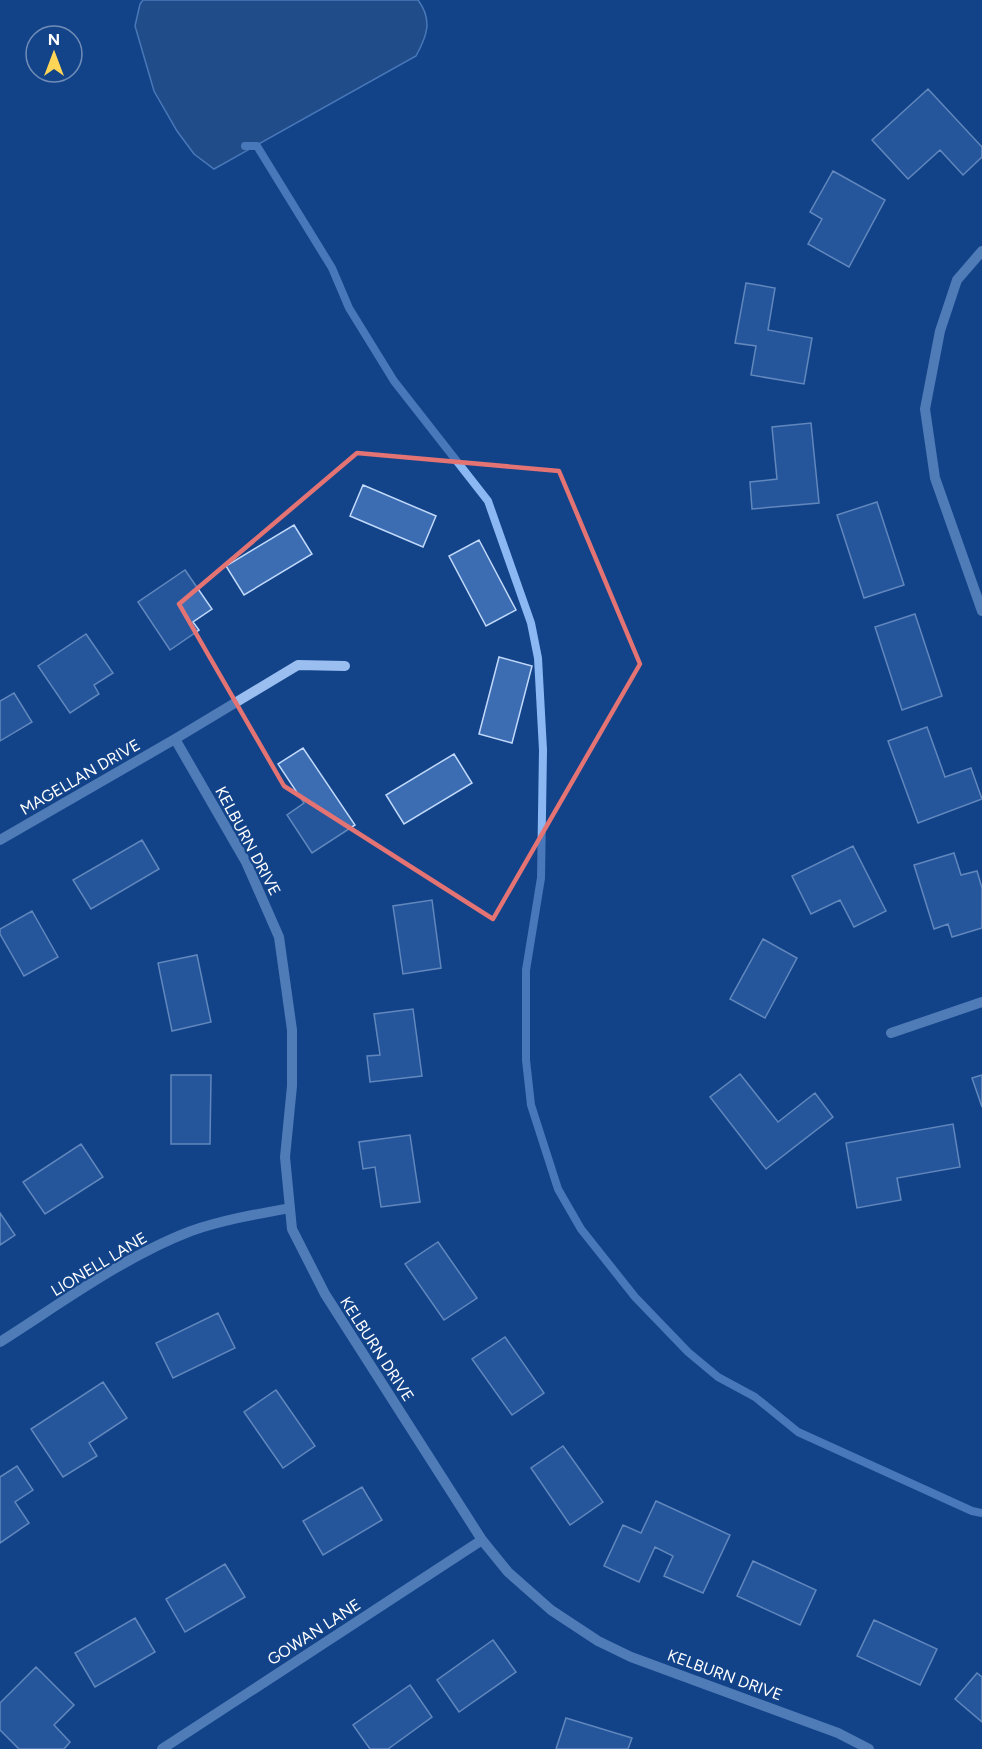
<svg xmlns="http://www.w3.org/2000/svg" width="982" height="1749" font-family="Figtree,sans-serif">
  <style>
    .water { fill: #34578c; stroke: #8bb8f3; stroke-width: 1.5 }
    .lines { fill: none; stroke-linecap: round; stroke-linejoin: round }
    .stream { stroke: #8bb8f3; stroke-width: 8 }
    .building { fill: #3c6db2; stroke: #c0d9fb; stroke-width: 1.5 }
    .minor { stroke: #9abef0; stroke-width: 10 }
    .marked { fill: none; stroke: #e47373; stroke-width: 4.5; stroke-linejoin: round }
    .labels { text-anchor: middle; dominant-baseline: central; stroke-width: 4.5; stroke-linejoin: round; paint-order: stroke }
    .street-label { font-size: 16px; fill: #fff; stroke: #134389 }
  </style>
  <rect width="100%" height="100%" fill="#134389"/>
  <!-- water -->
  <path class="water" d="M143,0H418C433,20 427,36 416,56L214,169L194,154L177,131L154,91L135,26L140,4Z"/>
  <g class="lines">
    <!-- stream -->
    <path class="stream" d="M245,146H257L332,268L349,308L394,381L488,501L531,623L538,658L543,750L541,878L526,970V1060L531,1105L558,1189L581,1229L635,1297L688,1352L718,1377L755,1397L798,1432L972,1511L982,1513"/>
  </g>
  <!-- building -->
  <path class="building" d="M928,89L982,147V157L963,175L940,150L908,179L872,140Z
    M833,171L885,200L849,267L808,244L822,219L810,212Z
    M746,283L775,288L768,330L812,338L804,384L751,375L756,346L735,343Z
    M811,423L819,503L752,509L750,482L777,479L772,427Z
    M363,485L436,516L423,547L350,516Z
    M877,502L904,585L864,598L837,515Z
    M294,525L312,554L244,595L226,566Z
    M479,540L516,610L486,626L449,556Z
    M185,570L212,609L193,622L199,630L170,650L138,602Z
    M915,614L942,696L902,710L875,627Z
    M86,634L113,673L94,685L99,694L70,713L38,666Z
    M499,657L532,666L512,743L479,734Z
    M14,693L32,722L0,741V701Z
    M927,727L945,777L971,768L982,799L918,823L888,741Z
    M303,748L355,825L312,853L287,815L304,803L278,764Z
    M454,754L472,783L404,824L386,795Z
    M142,840L159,869L91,909L73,880Z
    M853,846L886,911L854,927L840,900L811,914L792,876Z
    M954,853L961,875L977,871L982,888V928L952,937L948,924L934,929L914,865Z
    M432,900L441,968L403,974L393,906Z
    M32,911L58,957L24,976L0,934V929Z
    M763,939L797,958L765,1018L730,999Z
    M197,955L211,1022L172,1031L158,963Z
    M413,1009L422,1076L370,1082L367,1056L380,1055L374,1014Z
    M740,1074L778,1122L815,1093L833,1117L766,1169L710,1097Z
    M171,1075H211L210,1144H171Z
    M982,1075V1107L972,1078Z
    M953,1124L960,1167L897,1178L901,1200L857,1208L846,1143Z
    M410,1135L420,1202L381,1207L375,1167L363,1169L359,1142Z
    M81,1144L103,1177L45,1214L23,1182Z
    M0,1213L15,1235L0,1245Z
    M438,1242L477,1298L444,1320L405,1264Z
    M218,1313L235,1348L173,1378L156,1343Z
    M505,1337L544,1393L512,1415L472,1359Z
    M103,1382L127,1418L89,1443L97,1456L63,1477L31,1429Z
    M276,1390L315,1446L283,1468L244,1412Z
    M563,1446L603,1502L570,1525L531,1468Z
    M17,1466L33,1490L15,1502L29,1523L0,1543V1477Z
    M362,1487L382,1520L323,1555L303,1521Z
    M656,1501L730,1535L703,1593L664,1576L673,1556L655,1547L639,1582L604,1566L623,1525L641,1533Z
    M753,1561L816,1590L800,1625L737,1596Z
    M225,1564L245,1597L185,1632L166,1599Z
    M135,1618L155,1652L95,1687L75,1653Z
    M874,1620L937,1649L920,1685L857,1656Z
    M493,1640L516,1672L459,1712L437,1680Z
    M36,1667L74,1705L54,1725L70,1742L64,1749H19L0,1730V1703Z
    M977,1673L982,1677V1722L955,1699Z
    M410,1685L432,1717L388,1749H370L353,1725Z
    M566,1718L632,1738L628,1749H556Z"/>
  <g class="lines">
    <!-- minor -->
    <path class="minor" d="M982,251L957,280L940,331L925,409L935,478L982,611
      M175,739L246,862L279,937L292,1030V1086L285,1157L292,1229L325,1294L482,1540L508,1572L551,1610L598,1641L631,1657L838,1733L869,1749
      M0,840L175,739L298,665L345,666
      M891,1033L982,1002
      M0,1342C60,1304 125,1256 191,1231C223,1220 257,1214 290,1208
      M162,1749L482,1540"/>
  </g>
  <!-- marked area -->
  <path d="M0 0H982V1749H0ZM357,453L559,471L640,664L493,919L284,786L179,604Z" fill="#134389" fill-opacity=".55" fill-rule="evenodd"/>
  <path class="marked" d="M357,453L559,471L640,664L493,919L284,786L179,604Z"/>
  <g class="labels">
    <!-- street labels -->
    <g class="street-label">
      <text transform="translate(80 777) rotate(-30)">MAGELLAN DRIVE</text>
      <text transform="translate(248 841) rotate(62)">KELBURN DRIVE</text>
      <text transform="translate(99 1264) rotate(-31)">LIONELL LANE</text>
      <text transform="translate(377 1349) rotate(57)">KELBURN DRIVE</text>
      <text transform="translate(314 1632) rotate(-33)">GOWAN LANE</text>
      <text transform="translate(725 1675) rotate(20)">KELBURN DRIVE</text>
    </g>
  </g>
  <!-- north arrow -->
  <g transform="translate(54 54)"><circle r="28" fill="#134389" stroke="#718eb8" stroke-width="1.5"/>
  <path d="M0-4.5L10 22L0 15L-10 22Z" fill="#ffd558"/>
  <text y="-9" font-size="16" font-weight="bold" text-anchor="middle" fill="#ffffff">N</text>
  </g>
</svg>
